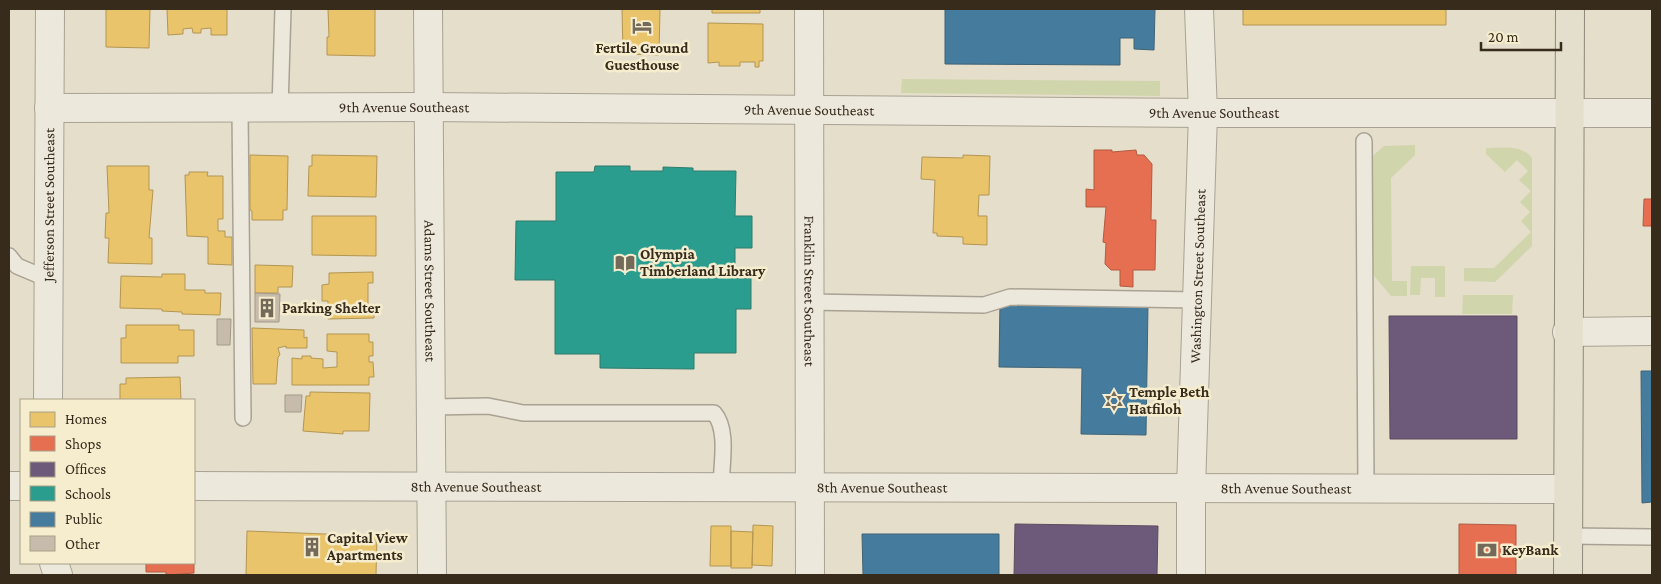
<svg xmlns="http://www.w3.org/2000/svg" width="1661" height="584" font-family="'Crimson Pro',serif">
  <style>
    .green { fill: #d1d5ac }
    .homes { fill: #e9c46a; stroke: #b49653 }
    .shops { fill: #e76f51; stroke: #b25b41 }
    .offices { fill: #6d597a; stroke: #5d4b5e }
    .schools { fill: #2a9d8f; stroke: #2e7b6c }
    .public { fill: #457b9d; stroke: #416376 }
    .building { fill: #c7bcab; stroke: #a4998a }
    .lines { fill: none; stroke-linecap: round; stroke-linejoin: round }
    .service-casing { stroke: #a9a294; stroke-width: 18 }
    .minor-casing { stroke: #a9a294; stroke-width: 30 }
    .tertiary-casing { stroke: #a9a294; stroke-width: 30 }
    .primary-casing { stroke: #8e887a; stroke-width: 30 }
    .service { stroke: #ece8dc; stroke-width: 15 }
    .minor { stroke: #ece8dc; stroke-width: 28 }
    .tertiary { stroke: #ece8dc; stroke-width: 28 }
    .primary { stroke: #e4decd; stroke-width: 28 }
    .labels { text-anchor: middle; dominant-baseline: central; stroke-width: 5; stroke-linejoin: round; paint-order: stroke }
    .poi-label { font-size: 15px; font-weight: bold; fill: #372b1c; stroke: #f6edcf; text-anchor: start }
    .street-label { font-size: 15px; fill: #372b1c; stroke: #f6edcf }
  </style>
  <rect width="100%" height="100%" fill="#e4deca"/>
  <!-- green -->
  <path class="green" d="M902,79L1160,81V96L901,93Z
    M1415,145V155L1391,178L1392,281H1407V296H1391L1370,271L1368,160L1384,146Z
    M1486,148C1502,148 1521,144 1532,158V246L1495,282L1464,281V268H1494L1531,232L1521,221L1530,212L1520,202L1531,191L1519,180L1528,171L1517,160L1505,172L1486,154Z
    M1411,266H1445V297H1435V278H1421L1420,295H1410Z
    M1463,295H1513L1512,314H1462Z"/>
  <!-- homes -->
  <path class="homes" d="M106,9H150L149,48L106,47Z
    M167,9H227V35H211V28L201,29V33H193L192,28L183,29V34L168,35Z
    M328,9H375V56L327,55V37H329Z
    M622,9H660L659,55L623,54Z
    M712,9H760V13H712Z
    M1243,9H1446V25H1243Z
    M708,23L763,24V61H759V67H755V62H740V66H719V62L708,63Z
    M250,155L288,156L287,210H283V220H252V211L250,210Z
    M312,155L377,156L376,197L308,196L309,166H312Z
    M963,155L990,156L989,195H979L978,216H987V245L963,244V237L937,236V233H933L935,180L921,179L922,157L963,158Z
    M107,166H149V190H153L149,238H152V264L108,263L109,238H105L106,213H109Z
    M189,172H208L207,176H223V219H218V231H225V237H232V265L208,264V237L187,236L185,175H189Z
    M312,216H376V256L312,255Z
    M255,265L293,266L292,287H278V293H255Z
    M373,272V283H368V307H374V318L328,319V301H322V285L329,284V273Z
    M162,274H185V290H205V293H221L220,315L182,314V312L162,311V309L120,308L121,276L162,277Z
    M126,325H179V330H194V356H178V363H121V338H126Z
    M252,328L304,330V338L307,337V348H286V346L278,348L280,355L278,357L276,384H253Z
    M327,334H369V342H373V356H369V362H373L374,377H369V385H292V358L302,359V356H311V358L323,359V368L337,367V352L327,351Z
    M180,377L181,400H120V384H126V378Z
    M310,392L370,393L369,431H343V434L303,431L306,396H310Z
    M753,525L773,526L772,566L752,565Z
    M711,526H731V566H710Z
    M247,531L377,536L376,575H246Z
    M731,531L753,532L752,568H731Z"/>
  <!-- shops -->
  <path class="shops" d="M1094,150H1112V152L1136,150L1137,155H1144L1152,164L1151,220H1156L1155,270H1133V287L1120,286V270H1111L1105,264L1106,243L1103,242L1106,207H1086V189L1094,190Z
    M1644,199H1652V226H1643Z
    M1459,524L1516,525V575H1459Z
    M146,563H194V573L166,575V572H146Z"/>
  <!-- offices -->
  <path class="offices" d="M1389,316H1517V439H1390Z
    M1015,524L1158,526L1157,575H1014Z"/>
  <!-- schools -->
  <path class="schools" d="M595,166H630V171H663V167L693,168V171H736L735,216H752V248H735V278H751V309H736V353H694V369L600,368V354H555V280H515L516,221H556V172H594Z"/>
  <!-- public -->
  <path class="public" d="M945,9H1155L1154,50L1134,49V38H1120V65L945,64Z
    M1000,302L1148,305L1146,435L1081,434L1082,368L999,367Z
    M1641,371H1652V502L1642,503Z
    M862,534H999V575H863Z"/>
  <!-- building -->
  <path class="building" d="M255,293L280,294L279,322H255Z
    M217,319H231L230,345H217Z
    M285,395H302L301,412H285Z"/>
  <g class="lines">
    <defs>
      <path id="service" d="M240,108L243,418
        M280,108L283,9
        M1364,141L1366,489
        M9,256L17,266L48,279
        M809,302L984,305L1010,297L1197,300
        M431,407L488,406L523,413H714C729,430 721,466 721,488
        M1568,536L1652,537"/>
      <g id="minor">
        <path id="s1" d="M428,9L432,575"/>
        <path id="s2" d="M49,108L428,107L1203,113H1652"/>
        <path d="M1567,332L1652,331"/>
        <path id="s3" d="M1191,575V489L1203,113L1199,9"/>
      </g>
      <g id="tertiary">
        <path id="s4" d="M809,9L810,575"/>
        <path id="s5" d="M48,400L50,9"/>
        <path d="M9,486H21"/>
        <path id="s6" d="M194,486L1568,489"/>
        <path d="M54,563L58,575"/>
      </g>
      <path id="primary" d="M1568,575L1570,9"/>
    </defs>
    <!-- service casing -->
    <use href="#service" class="service-casing"/>
    <!-- minor casing -->
    <use href="#minor" class="minor-casing"/>
    <!-- tertiary casing -->
    <use href="#tertiary" class="tertiary-casing"/>
    <!-- primary casing -->
    <use href="#primary" class="primary-casing"/>
    <!-- service -->
    <use href="#service" class="service"/>
    <!-- minor -->
    <use href="#minor" class="minor"/>
    <!-- tertiary -->
    <use href="#tertiary" class="tertiary"/>
    <!-- primary -->
    <use href="#primary" class="primary"/>
  </g>
  <!-- icons -->
  <defs>
    <symbol id="hotel-bare" viewBox="-9 -9 18 18"><path d="M-6-4.5h1.5V1H6V5H4.5V3h-9V5H-6ZM-4 0a1.8 1.8 0 1 1 3.6 0ZM.5 0V-2.5h3Q6-2.5 6 0Z" fill="#746a59" stroke="#f6edcf" stroke-width="2.5" paint-order="stroke"/></symbol>
    <symbol id="library-bare" viewBox="-9 -9 18 18"><path d="M-6-4Q-3-5.5-.7-3.5V5Q-3 3-6 4ZM6-4Q3-5.5 .7-3.5V5Q3 3 6 4Z" fill="#746a59" stroke="#f6edcf" stroke-width="2.5" paint-order="stroke"/></symbol>
    <symbol id="building-bare" viewBox="-9 -9 18 18"><path d="M-4-6H4V6H1V3H-1V6H-4ZM-2.5-4.3h1.7v1.8h-1.7ZM.8-4.3h1.7v1.8H.8ZM-2.5-1h1.7V.8h-1.7ZM.8-1h1.7V.8H.8Z" fill="#746a59" stroke="#f6edcf" stroke-width="2.5" paint-order="stroke"/></symbol>
    <symbol id="synagogue-bare" viewBox="-9 -9 18 18"><path d="M0-6.5L5.6 3.2H-5.6ZM0 6.5L5.6-3.2H-5.6Z" fill="#746a59" stroke="#f6edcf" stroke-width="2.5" paint-order="stroke"/></symbol>
    <symbol id="bank-bare" viewBox="-9 -9 18 18"><path d="M-6-4H6V4H-6ZM0-2.3a2.3 2.3 0 1 0 0 4.6a2.3 2.3 0 1 0 0-4.6Z" fill="#746a59" stroke="#f6edcf" stroke-width="2.5" paint-order="stroke"/></symbol>
  </defs>
  <g fill-rule="evenodd">
    <use href="#hotel-bare" x="628" y="12" width="28" height="28"/>
    <use href="#library-bare" x="611" y="249" width="28" height="28"/>
    <use href="#building-bare" x="253" y="294" width="28" height="28"/>
    <use href="#synagogue-bare" x="1100" y="387" width="28" height="28"/>
    <use href="#building-bare" x="298" y="533" width="28" height="28"/>
    <use href="#bank-bare" x="1473" y="536" width="28" height="28"/>
  </g>
  <g class="labels">
    <!-- poi labels -->
    <g class="poi-label">
      <text x="642" y="48" text-anchor="middle">Fertile Ground<tspan x="642" dy="17">Guesthouse</tspan></text>
      <text x="640" y="254">Olympia<tspan x="640" dy="17">Timberland Library</tspan></text>
      <text x="282" y="308">Parking Shelter</text>
      <text x="1129" y="392">Temple Beth<tspan x="1129" dy="17">Hatfiloh</tspan></text>
      <text x="327" y="538">Capital View<tspan x="327" dy="17">Apartments</tspan></text>
      <text x="1502" y="550">KeyBank</text>
    </g>
    <!-- street labels -->
    <g class="street-label">
      <text stroke="none"><textPath href="#s2" startOffset="355">9th Avenue Southeast</textPath></text>
      <text stroke="none"><textPath href="#s2" startOffset="760">9th Avenue Southeast</textPath></text>
      <text stroke="none"><textPath href="#s2" startOffset="1165">9th Avenue Southeast</textPath></text>
      <text stroke="none"><textPath href="#s5" startOffset="195">Jefferson Street Southeast</textPath></text>
      <text stroke="none"><textPath href="#s3" startOffset="299">Washington Street Southeast</textPath></text>
      <text stroke="none"><textPath href="#s1" startOffset="282">Adams Street Southeast</textPath></text>
      <text stroke="none"><textPath href="#s4" startOffset="282">Franklin Street Southeast</textPath></text>
      <text stroke="none"><textPath href="#s6" startOffset="282">8th Avenue Southeast</textPath></text>
      <text stroke="none"><textPath href="#s6" startOffset="688">8th Avenue Southeast</textPath></text>
      <text stroke="none"><textPath href="#s6" startOffset="1092">8th Avenue Southeast</textPath></text>
    </g>
  </g>
  <!-- border -->
  <rect width="1661" height="584" fill="none" stroke="#372b1c" stroke-width="20"/>
  <!-- legend -->
  <rect x="20" y="399" width="175" height="165" fill="#f6edcf" stroke="#aa9f87"/>
  <rect x="30" y="412" width="25" height="15" fill="#e9c46a" stroke="#aa9f87"/>
  <text x="65" y="424" font-size="15" fill="#372b1c">Homes</text>
  <rect x="30" y="436" width="25" height="15" fill="#e76f51" stroke="#aa9f87"/>
  <text x="65" y="449" font-size="15" fill="#372b1c">Shops</text>
  <rect x="30" y="462" width="25" height="15" fill="#6d597a" stroke="#aa9f87"/>
  <text x="65" y="474" font-size="15" fill="#372b1c">Offices</text>
  <rect x="30" y="486" width="25" height="15" fill="#2a9d8f" stroke="#aa9f87"/>
  <text x="65" y="499" font-size="15" fill="#372b1c">Schools</text>
  <rect x="30" y="512" width="25" height="15" fill="#457b9d" stroke="#aa9f87"/>
  <text x="65" y="524" font-size="15" fill="#372b1c">Public</text>
  <rect x="30" y="536" width="25" height="15" fill="#c7bcab" stroke="#aa9f87"/>
  <text x="65" y="549" font-size="15" fill="#372b1c">Other</text>
  <!-- scale -->
  <path d="M1481 42v8h80v-8" fill="none" stroke="#372b1c" stroke-width="2.5"/>
  <text x="1488" y="42" font-size="15" fill="#372b1c" stroke="#f6edcf" stroke-width="4" paint-order="stroke">20 m</text>
</svg>
